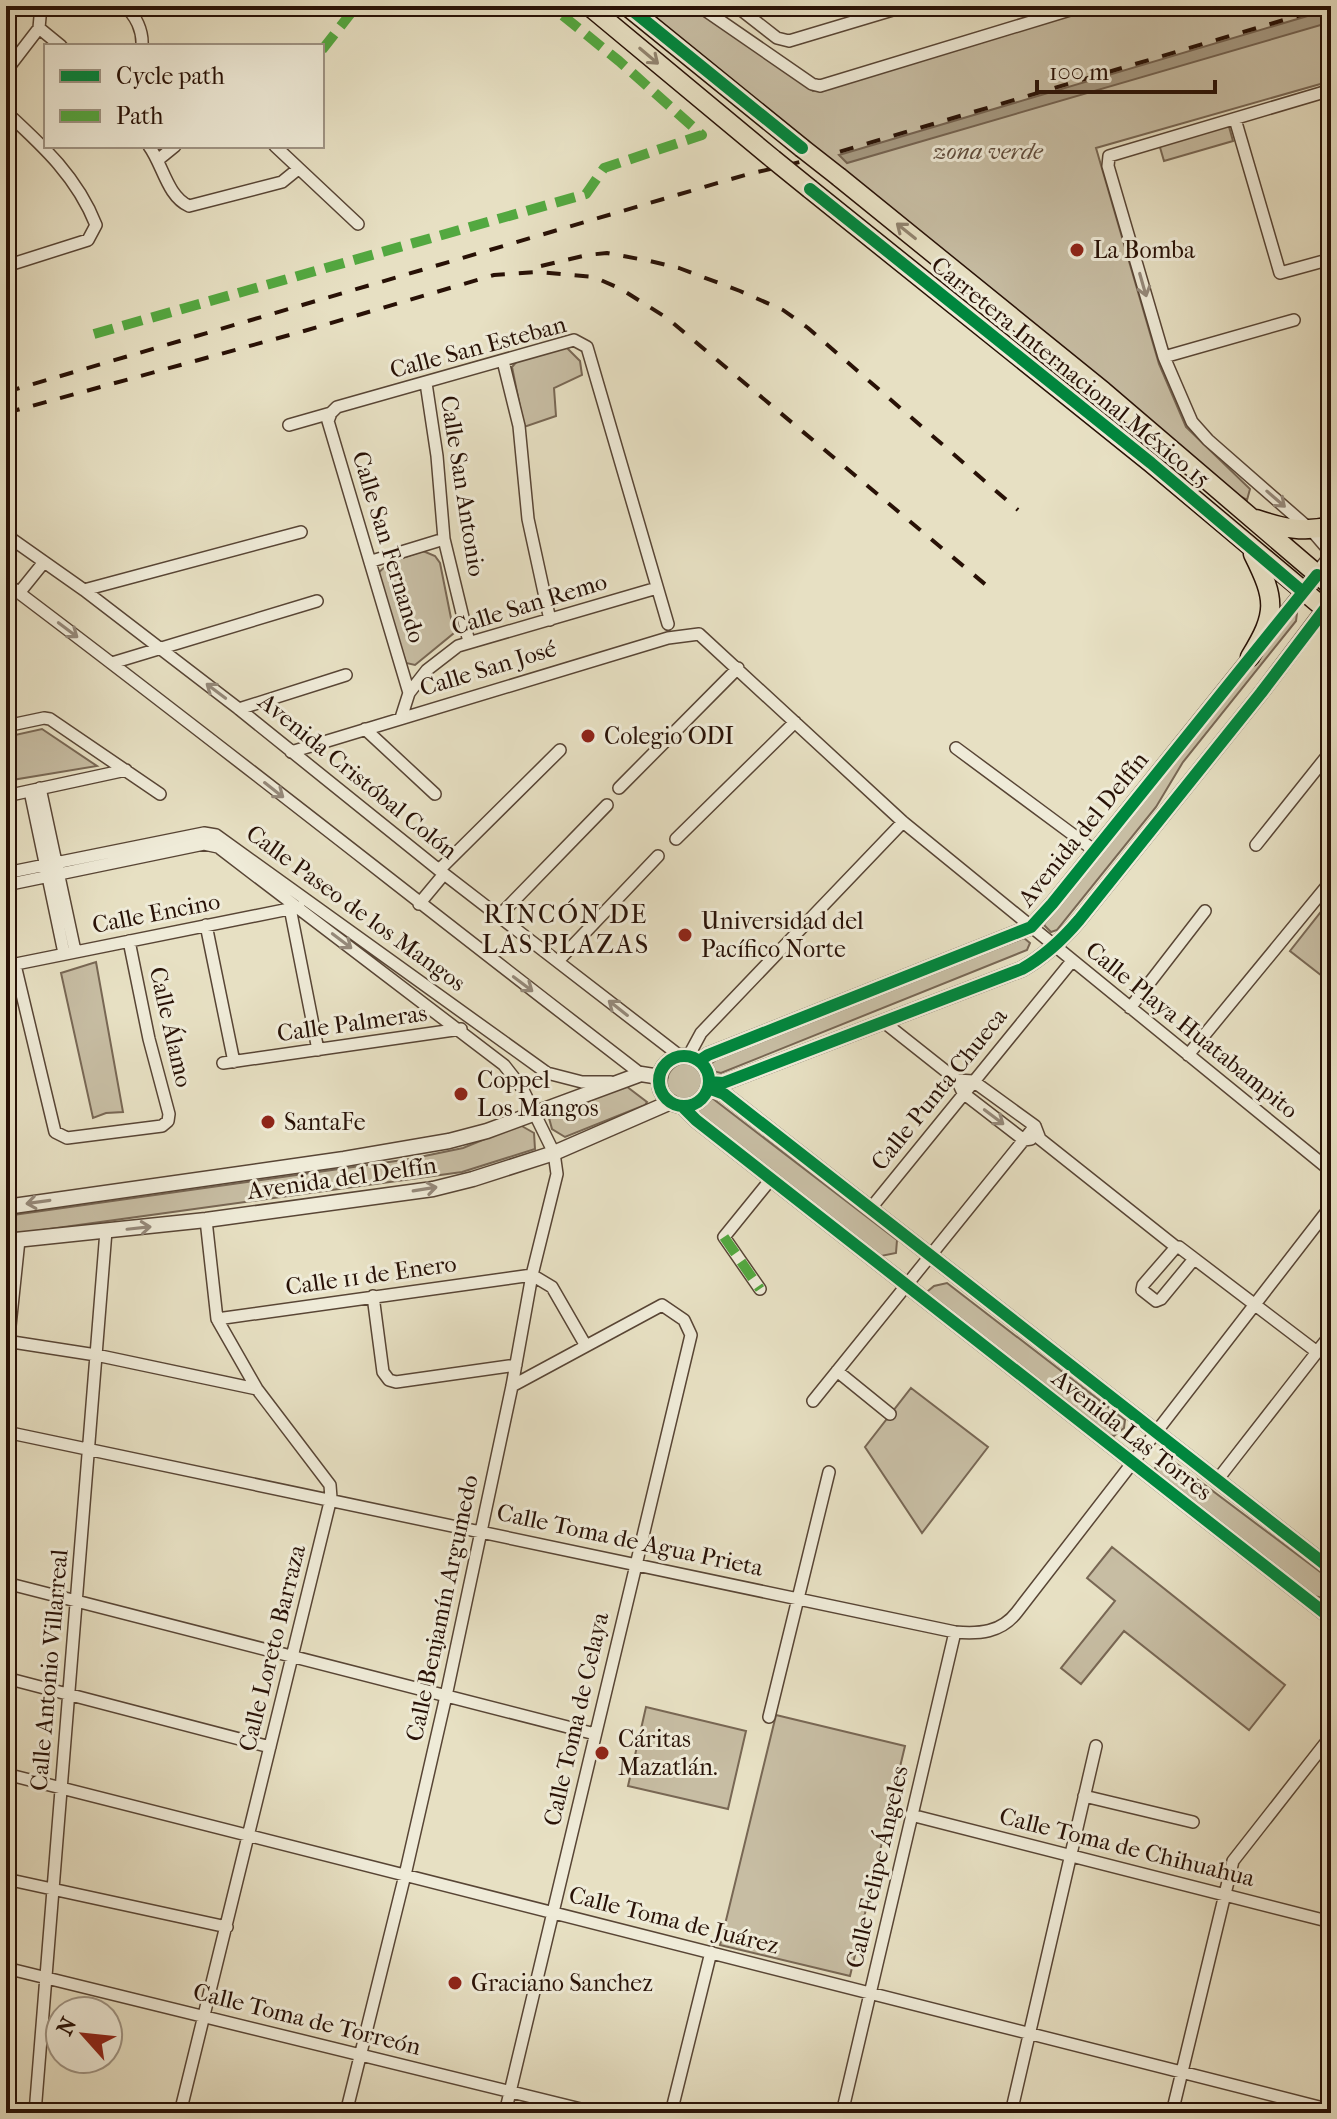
<svg xmlns="http://www.w3.org/2000/svg" width="1337" height="2119" font-family="'IM FELL French Canon',serif">
  <style>
    .green { fill: #c7bda3; stroke: #786754; stroke-width: 2 }
    .water { fill: #a69a83; stroke: #746351; stroke-width: 2 }
    .lines { fill: none; stroke-linecap: round; stroke-linejoin: round }
    .minor-casing { stroke: #584535; stroke-width: 14 }
    .tertiary-casing { stroke: #584535; stroke-width: 17 }
    .primary-casing { stroke: #281106; stroke-width: 21 }
    .minor { stroke: #efebd8; stroke-width: 11 }
    .tertiary { stroke: #efebd8; stroke-width: 14 }
    .primary { stroke: #e7e0c3; stroke-width: 18 }
    .rail { stroke: #281106; stroke-width: 4; stroke-dasharray: 14 14; stroke-linecap: butt }
    .primary-bridge-casing { stroke: #281106; stroke-width: 21; stroke-linecap: butt }
    .primary-bridge { stroke: #e7e0c3; stroke-width: 18 }
    .quiet { stroke: #53a840; stroke-width: 10; stroke-dasharray: 20 10; stroke-linecap: butt }
    .cycleway-casing { stroke: #efebd8; stroke-width: 17 }
    .cycleway { stroke: #00873e; stroke-width: 12 }
    .oneway { stroke: #91836e }
    .oneway2 { stroke: #95897a }
    .poi-dot { fill: #8f2418; stroke: #efebd8; stroke-width: 3 }
    .labels { text-anchor: middle; dominant-baseline: central; stroke-width: 6; stroke-linejoin: round; paint-order: stroke }
    .park-label { font-size: 24px; font-style: italic; fill: #604d3d; stroke: #efebd8 }
    .poi-label { font-size: 24px; fill: #281106; stroke: #efebd8; text-anchor: start }
    .street-label { font-size: 24px; fill: #281106; stroke: #efebd8 }
    .neighbourhood-label { font-size: 26px; letter-spacing: 2px; fill: #281106; stroke: #efebd8 }
  </style>
  <rect width="100%" height="100%" fill="#e7e0c3"/>
  <filter id="stains"><feTurbulence type="fractalNoise" baseFrequency=".0025" numOctaves="4"/><feColorMatrix values="0 0 0 0 .2 0 0 0 0 .09 0 0 0 0 .02 0 0 0 .5 -.17"/></filter>
  <radialGradient id="worn" r=".72"><stop offset=".6" stop-color="#630" stop-opacity="0"/><stop offset="1" stop-color="#630" stop-opacity=".3"/></radialGradient>
  <!-- green -->
  <path class="green" d="M638,6H691L813,91L1093,6H1331V81L1096,148L1159,364L1186,427L1250,489L1247,500L1234,493Z
    M1228,123L1233,141L1164,161L1159,144Z
    M566,347L580,361L582,375L554,388L556,416L524,427L512,367L518,360Z
    M423,551L435,556L440,563L454,633L415,665L406,663L376,575L390,562Z
    M1297,613L1296,621L1183,762L1156,807L1057,930L1051,932L1044,925L1047,920L1291,615Z
    M42,729L97,766L6,781V737Z
    M1331,899V983L1290,951Z
    M1024,938L1030,943L1027,950L721,1073L712,1071V1063L717,1059L801,1023Z
    M96,962L123,1112L106,1113L93,1118L61,973Z
    M667 1082a19 19 0 1 1 38 0a19 19 0 1 1-38 0Z
    M626,1086L647,1102L645,1105L565,1137L552,1129L549,1118L551,1112Z
    M712,1098L897,1240L896,1253L881,1256L697,1113L702,1100Z
    M520,1125L534,1133L535,1149L462,1172L6,1235V1216L410,1159L463,1148Z
    M947,1283L1125,1420L1124,1428L1114,1436L1107,1435L928,1297V1291L934,1286Z
    M911,1388L988,1447L922,1533L865,1447Z
    M1169,1458L1331,1580V1606L1319,1597L1311,1596L1162,1480L1155,1468L1161,1459Z
    M1112,1547L1285,1685L1249,1730L1124,1631L1081,1684L1061,1668L1115,1601L1087,1578Z
    M646,1707L746,1731L728,1809L628,1786Z
    M776,1715L905,1746L850,1976L720,1945Z"/>
  <!-- water -->
  <path class="water" d="M1331,9V22L847,163L839,155Z"/>
  <g class="lines">
    <defs>
      <path id="minor" d="M124,6C136,15 143,31 142,46
        M699,6L812,84L820,86L1083,6
        M736,6L777,38L789,41L906,6
        M39,28L61,46
        M6,71L39,28L41,6
        M1331,90L1109,156L1108,166L1164,357L1192,422L1208,440L1312,531L1331,553
        M6,112C43,146 77,177 96,225L88,240L6,266
        M1235,119L1280,273L1331,259
        M149,146C163,165 167,196 189,206L282,182L298,169
        M275,146L358,224
        M159,159L175,146
        M1164,357L1294,320
        M503,361L519,426L528,519L550,620
        M426,383L437,456L444,539L469,642
        M331,413L328,421L409,693
        M289,425L331,413L337,407L574,340L587,347L668,624
        M6,535L84,590L239,709L439,870L680,1056
        M372,561L444,539
        M6,583C220,744 429,911 641,1074
        M84,590L301,532
        M19,593L44,562
        M112,663L317,601
        M239,709L346,675
        M401,718L409,693L427,670L458,646L657,588
        M6,726L44,718L50,719L160,794
        M365,729L435,794
        M956,748L1095,851
        M291,752L668,638L699,634L903,822L1331,1171
        M40,788L75,951
        M619,788L738,668
        M30,791L64,953
        M6,796L126,770
        M676,839L795,722
        M1256,845L1331,751
        M439,870L560,750
        M6,873L204,833L216,835L547,1073L582,1082H611
        M6,885L204,844L218,847L504,1065L522,1088L554,1153L557,1174L532,1275L512,1386L446,1696L405,1875L346,2113
        M419,904L444,874
        M290,908L318,1050
        M499,916L607,805
        M206,925L234,1062
        M558,961L658,856
        M15,965L55,1132L67,1138L162,1126L168,1121L169,1114L149,1039L129,941
        M6,966L299,907
        M1130,1008L1205,911
        M885,1023L957,1080L963,1093L1024,1140L1031,1139
        M1188,1055L1331,881
        M688,1057L701,1033L903,822
        M223,1063L461,1029
        M957,1080L973,1081L1035,1126L1040,1139L1176,1247H1179L1317,1352
        M871,1208L1072,961
        M1176,1247L1143,1285L1142,1290L1156,1301L1161,1299L1194,1259
        M760,1289L724,1237L771,1179
        M373,1296L383,1372L389,1380L396,1382L516,1365
        M217,1319L532,1275L552,1287L586,1346
        M6,1341L96,1355L257,1389
        M6,1364L19,1240
        M837,1371L890,1414
        M813,1401L1035,1126
        M6,1432L955,1632C979,1634 1001,1633 1017,1612L1331,1206
        M1218,1479L1331,1334
        M6,1583L595,1734
        M6,1678L270,1747
        M769,1717L829,1472
        M6,1774L1331,2110
        M1084,1796L1193,1822
        M911,1815L1331,1922
        M6,1879L227,1927
        M6,1968L597,2113
        M35,2113L106,1231
        M180,2113L331,1498L330,1485L257,1389L217,1319L206,1220
        M505,2113L691,1335L684,1320L662,1305L512,1386
        M671,2113L711,1952
        M842,2113L955,1632
        M1011,2113L1096,1746
        M1172,2113L1233,1861L1331,1736"/>
      <path id="tertiary" d="M659 1081a25 25 0 1 1 50 0a25 25 0 1 1-50 0Z
        M699,1061L708,1055L1031,927L1052,904L1331,557
        M709,1082L723,1083L1022,969C1045,956 1062,940 1079,920L1261,693L1331,600
        M708,1088L724,1094L1331,1569
        M682,1106L696,1120L1331,1618
        M6,1207L344,1159L449,1141L487,1131L641,1074L660,1077
        M6,1241L206,1220L433,1189L473,1179L554,1153L671,1102"/>
      <path id="primary" d="M589,6L773,159
        M627,6L802,148
        M839,177L1103,391L1331,586
        M810,189L1151,463L1331,614
        M1256,519C1283,528 1303,533 1331,526
        M1250,657C1277,613 1276,600 1253,554"/>
    </defs>
    <!-- minor casing -->
    <use href="#minor" class="minor-casing"/>
    <!-- tertiary casing -->
    <use href="#tertiary" class="tertiary-casing"/>
    <!-- primary casing -->
    <use href="#primary" class="primary-casing"/>
    <!-- minor -->
    <use href="#minor" class="minor"/>
    <!-- tertiary -->
    <use href="#tertiary" class="tertiary"/>
    <!-- primary -->
    <use href="#primary" class="primary"/>
    <!-- rail -->
    <path class="rail" d="M541,266L587,255L607,253L650,261L679,268L740,291L783,310L808,328L1018,510
      M6,392L745,175L825,156L1331,6
      M6,413L304,331L494,275L538,272L594,277L621,289L667,318L986,585"/>
    <defs>
      <path id="primary-bridge" d="M802,148L839,177
        M773,159L810,189"/>
    </defs>
    <!-- primary-bridge casing -->
    <use href="#primary-bridge" class="primary-bridge-casing"/>
    <!-- primary-bridge -->
    <use href="#primary-bridge" class="primary-bridge"/>
    <!-- quiet -->
    <path class="quiet" d="M196,9L199,6
      M322,50L351,13
      M94,334L586,194L604,168L702,135L619,61L551,6
      M724,1237L760,1289"/>
    <defs>
      <path id="cycleway" d="M627,6L802,148
        M810,189L1151,463L1303,592
        M659 1081a25 25 0 1 1 50 0a25 25 0 1 1-50 0Z
        M699,1061L708,1055L1031,927L1052,904L1317,575
        M709,1082L723,1083L1022,969C1045,956 1062,940 1079,920L1261,693L1325,609L1331,614
        M708,1088L724,1094L1331,1569
        M682,1106L696,1120L1331,1618"/>
    </defs>
    <!-- cycleway casing -->
    <use href="#cycleway" class="cycleway-casing"/>
    <!-- cycleway -->
    <use href="#cycleway" class="cycleway"/>
  </g>
  <!-- one-way arrows -->
  <defs><path id="oneway-shaft" d="M-6 0H5M1.5-3L5.5 0L1.5 3" fill="none" stroke-width="1.6" stroke-linecap="round" stroke-linejoin="round" transform="scale(2)"/></defs>
  <g class="oneway">
    <use href="#oneway-shaft" transform="translate(649 56) rotate(40)"/>
    <use href="#oneway-shaft" transform="translate(906 231) rotate(-141)"/>
  </g>
  <g class="oneway2">
    <use href="#oneway-shaft" transform="translate(1143 285) rotate(74)"/>
    <use href="#oneway-shaft" transform="translate(1276 499) rotate(41)"/>
    <use href="#oneway-shaft" transform="translate(68 630) rotate(37)"/>
    <use href="#oneway-shaft" transform="translate(216 691) rotate(-143)"/>
    <use href="#oneway-shaft" transform="translate(274 790) rotate(38)"/>
    <use href="#oneway-shaft" transform="translate(342 941) rotate(37)"/>
    <use href="#oneway-shaft" transform="translate(523 984) rotate(37)"/>
    <use href="#oneway-shaft" transform="translate(618 1008) rotate(-142)"/>
    <use href="#oneway-shaft" transform="translate(994 1117) rotate(37)"/>
    <use href="#oneway-shaft" transform="translate(425 1189) rotate(-9)"/>
    <use href="#oneway-shaft" transform="translate(38 1202) rotate(172)"/>
    <use href="#oneway-shaft" transform="translate(139 1228) rotate(-6)"/>
  </g>
  <!-- markers -->
  <g class="poi-dot">
    <circle cx="1077" cy="250" r="8"/>
    <circle cx="588" cy="736" r="8"/>
    <circle cx="685" cy="935" r="8"/>
    <circle cx="461" cy="1094" r="8"/>
    <circle cx="268" cy="1122" r="8"/>
    <circle cx="602" cy="1753" r="8"/>
    <circle cx="455" cy="1983" r="8"/>
  </g>
  <g class="labels">
    <!-- park labels -->
    <g class="park-label">
      <text x="988" y="151">zona verde</text>
    </g>
    <!-- poi labels -->
    <g class="poi-label">
      <text x="1093" y="250">La Bomba</text>
      <text x="604" y="736">Colegio ODI</text>
      <text x="701" y="921">Universidad del<tspan x="701" dy="28">Pacífico Norte</tspan></text>
      <text x="477" y="1080">Coppel<tspan x="477" dy="28">Los Mangos</tspan></text>
      <text x="284" y="1122">SantaFe</text>
      <text x="618" y="1739">Cáritas<tspan x="618" dy="28">Mazatlán.</tspan></text>
      <text x="471" y="1983">Graciano Sanchez</text>
    </g>
    <!-- street labels -->
    <g class="street-label">
      <text transform="translate(478 347) rotate(-15)">Calle San Esteban</text>
      <text transform="translate(1071 372) rotate(39)">Carretera Internacional México 15</text>
      <text transform="translate(463 486) rotate(81)">Calle San Antonio</text>
      <text transform="translate(389 547) rotate(73)">Calle San Fernando</text>
      <text transform="translate(529 604) rotate(-17)">Calle San Remo</text>
      <text transform="translate(488 668) rotate(-17)">Calle San José</text>
      <text transform="translate(358 776) rotate(39)">Avenida Cristóbal Colón</text>
      <text transform="translate(1083 829) rotate(-51)">Avenida del Delfín</text>
      <text transform="translate(356 908) rotate(36)">Calle Paseo de los Mangos</text>
      <text transform="translate(156 913) rotate(-11)">Calle Encino</text>
      <text transform="translate(352 1023) rotate(-8)">Calle Palmeras</text>
      <text transform="translate(171 1027) rotate(77)">Calle Álamo</text>
      <text transform="translate(1192 1030) rotate(39)">Calle Playa Huatabampito</text>
      <text transform="translate(939 1089) rotate(-51)">Calle Punta Chueca</text>
      <text transform="translate(342 1178) rotate(-8)">Avenida del Delfín</text>
      <text transform="translate(371 1275) rotate(-8)">Calle 11 de Enero</text>
      <text transform="translate(1132 1435) rotate(38)">Avenida Las Torres</text>
      <text transform="translate(630 1540) rotate(12)">Calle Toma de Agua Prieta</text>
      <text transform="translate(442 1608) rotate(-78)">Calle Benjamín Argumedo</text>
      <text transform="translate(272 1648) rotate(-76)">Calle Loreto Barraza</text>
      <text transform="translate(49 1670) rotate(-85)">Calle Antonio Villarreal</text>
      <text transform="translate(576 1719) rotate(-77)">Calle Toma de Celaya</text>
      <text transform="translate(1127 1847) rotate(14)">Calle Toma de Chihuahua</text>
      <text transform="translate(877 1867) rotate(-77)">Calle Felipe Ángeles</text>
      <text transform="translate(674 1920) rotate(14)">Calle Toma de Juárez</text>
      <text transform="translate(307 2019) rotate(14)">Calle Toma de Torreón</text>
    </g>
    <!-- neighbourhood labels -->
    <g class="neighbourhood-label">
      <text x="566" y="914">RINCÓN DE<tspan x="566" dy="30">LAS PLAZAS</tspan></text>
    </g>
  </g>
  <!-- margin -->
  <rect width="1337" height="2119" fill="none" stroke="#e7e0c3" stroke-width="32"/>
  <rect x="8" y="8" width="1321" height="2103" fill="none" stroke="#281106" stroke-width="4"/>
  <rect x="16" y="16" width="1305" height="2087" fill="none" stroke="#281106" stroke-width="2"/>
  <!-- legend -->
  <rect x="44" y="44" width="280" height="104" fill="#efebd8" stroke="#9f9484" stroke-width="2"/>
  <rect x="60" y="70" width="40" height="12" fill="#00873e" stroke="#9f9484" stroke-width="2"/>
  <text x="116" y="84" font-size="24" fill="#281106">Cycle path</text>
  <rect x="60" y="110" width="40" height="12" fill="#53a840" stroke="#9f9484" stroke-width="2"/>
  <text x="116" y="124" font-size="24" fill="#281106">Path</text>
  <!-- north arrow -->
  <g transform="translate(84 2035) rotate(297)"><circle r="38" fill="#efebd8" stroke="#9f9484" stroke-width="2"/>
  <path d="M0-6L14 30L0 20L-14 30Z" fill="#8f2418"/>
  <text y="-12" font-size="22" font-weight="bold" text-anchor="middle" fill="#281106">N</text>
  </g>
  <!-- scale -->
  <path d="M1037 80v12h178v-12" fill="none" stroke="#281106" stroke-width="4"/>
  <text x="1049" y="80" font-size="24" fill="#281106" stroke="#efebd8" stroke-width="6" paint-order="stroke">100 m</text>
  <rect width="100%" height="100%" filter="url(#stains)"/>
  <rect width="100%" height="100%" fill="url(#worn)"/>
</svg>
